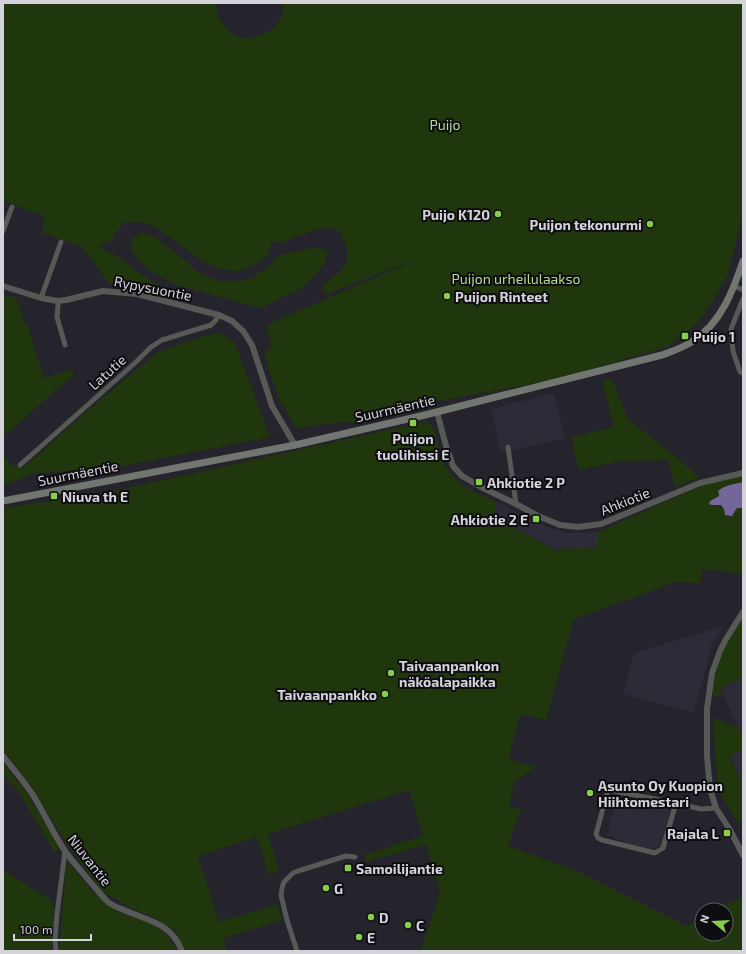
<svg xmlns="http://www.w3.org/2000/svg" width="746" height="954" font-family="'Exo 2',sans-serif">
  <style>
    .built { fill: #2e2b39 }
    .green { fill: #20360c }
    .water { fill: #746699 }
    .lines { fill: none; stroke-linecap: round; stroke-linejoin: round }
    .minor { stroke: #565955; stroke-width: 5 }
    .tertiary { stroke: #565955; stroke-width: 6 }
    .secondary { stroke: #727670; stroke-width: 7 }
    .poi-dot { fill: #89ce48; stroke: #0e0d11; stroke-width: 1.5 }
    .labels { text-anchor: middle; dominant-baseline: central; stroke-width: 4; stroke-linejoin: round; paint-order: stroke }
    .park-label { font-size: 14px; fill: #b3dd92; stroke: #0e0d11 }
    .poi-label { font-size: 14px; font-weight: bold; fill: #d4d3d9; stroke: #0e0d11; text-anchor: start }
    .street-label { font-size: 14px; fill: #d4d3d9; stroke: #0e0d11 }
  </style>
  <rect width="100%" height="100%" fill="#25232c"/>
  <!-- built -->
  <path class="built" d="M554,393L565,438L501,453L491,409Z
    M496,502L535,522L566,533L598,532L599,548L554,549L494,518Z
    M724,626L712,644L694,713L623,694L634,653Z
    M743,678V739L720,688Z
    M743,748V784L729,757Z
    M616,799L667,808L670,813L662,845L646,851L607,835Z"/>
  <!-- green -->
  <path class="green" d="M3,3H220L216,5L218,17L231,34L249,39L274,29L283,14L282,3H743V218L742,219L728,274L712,303L696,324L669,346L583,372L553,380L421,404L355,423L344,422L296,428L279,399L264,355L271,345L266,325L409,263L408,262L325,295L323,285L341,271L347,261V246L339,231L333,228L317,229L280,243L271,241L269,253L261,261L240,271L221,270L199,259L174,240L148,223L136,222H125L115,234L112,241H104L100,248L119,257L138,272L163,288L177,293L170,297L129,286L110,284L82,247L43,233L44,216L3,201Z
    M142,232L156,238L174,251L197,271L217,281H236L251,278L270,266L277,256L297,251L319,247L328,251L325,263L304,287L261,308L176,285L152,272L137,259L130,249L132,239Z
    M3,295L16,297L25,324H27L44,378L73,369L72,377L55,391L3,437Z
    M219,333L234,341L270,437L102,470L36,473L3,485V455L12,465L23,468L100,400L158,352L197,338Z
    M612,379L628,419L700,477L675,487L669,460L621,461L579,470L571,437L614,427L602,381Z
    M424,422C426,423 430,424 432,426C438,434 439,457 446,467C457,485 477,493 496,502L494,518L554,549L598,548V532L705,484L743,475V482L738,484L719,494V496L715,498L712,505H721L731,515L737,508H743V576L730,572L702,569L700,583L676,582L574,619L546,720L520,714L509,757L515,762L537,766L515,781L509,803L513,808L521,809L508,846L577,871L687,926L702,918V934H726V910H717L743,896V951H421L440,893L426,844L366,862L364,855L423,836L409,790L268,834L279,871L268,874L257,837L198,856L219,922L277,904L282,920L224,938L227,951H185L176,932L157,919L135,910L102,891L70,849L28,781L3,750V508L105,493Z
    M743,618V678L720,688L723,693L719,696H713C712,689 713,684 715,677C721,652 728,639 743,618Z
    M713,718L737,726L743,739V748L729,757L743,784V822L739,824L718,790Z
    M3,764L27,793L57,844L58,849L55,853L17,789L3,775Z
    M67,860L76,872L92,891L116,911L153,924L167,935L178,951H59Z
    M3,870L49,899L54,907L52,951H3Z"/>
  <!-- water -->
  <path class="water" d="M743,482V508H737L732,516L725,515L724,509L721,505H712L709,504L710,501L719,496V494L718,491C725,485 734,484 743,482Z"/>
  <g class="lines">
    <!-- minor -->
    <path class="minor" d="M3,231L12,207
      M734,286L743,290
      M41,298L61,242
      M743,299L731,329L733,351L740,372L743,373
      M58,301V305L57,317L65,345
      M508,447L516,504
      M20,465L136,362L151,347L162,340L211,325L215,321L219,315
      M676,803L663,848L655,853L602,840L598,838L596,834L608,790L676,803L701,809L716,808
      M56,951L55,940L57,914L65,851
      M297,951L287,920L281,895L282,888L284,882L293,873L298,871L346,856L355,857"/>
    <!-- tertiary -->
    <path class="tertiary" d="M3,286L41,298L58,301L66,300L103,291L137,294L219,315L232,321L243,331L252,345L272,406L295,445
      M437,412L446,446L453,466L462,476L481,487L516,504L538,516L560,525L578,527L601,524L700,483L743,473
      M743,612L726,639L720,651L712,673L707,709V756L710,789L716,808L730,830L743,855
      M3,756C13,769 24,781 33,795C44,813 53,833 65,851C71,860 79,868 86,877C93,885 100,894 108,902C113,906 119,908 124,910C149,921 171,923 182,951"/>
    <!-- secondary -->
    <path class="secondary" d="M3,501L295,445L425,415L662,355C673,351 683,348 693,341C721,323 733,291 743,261"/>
  </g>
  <!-- markers -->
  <g class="poi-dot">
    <circle cx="498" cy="214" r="4"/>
    <circle cx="650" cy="224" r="4"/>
    <circle cx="447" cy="296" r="4"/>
    <rect x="681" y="332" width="8" height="8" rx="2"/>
    <rect x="409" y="419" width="8" height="8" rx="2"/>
    <rect x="475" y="478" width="8" height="8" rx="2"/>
    <rect x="50" y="492" width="8" height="8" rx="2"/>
    <rect x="532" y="515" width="8" height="8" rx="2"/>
    <circle cx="391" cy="673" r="4"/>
    <circle cx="385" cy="694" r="4"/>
    <circle cx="590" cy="793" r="4"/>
    <rect x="723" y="829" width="8" height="8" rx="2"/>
    <rect x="344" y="864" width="8" height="8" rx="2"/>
    <circle cx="326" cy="888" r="4"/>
    <circle cx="371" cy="917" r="4"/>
    <circle cx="408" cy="925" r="4"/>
    <circle cx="359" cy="937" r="4"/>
  </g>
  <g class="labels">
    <!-- park labels -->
    <g class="park-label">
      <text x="445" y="124">Puijo</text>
      <text x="516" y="278">Puijon urheilulaakso</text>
    </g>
    <!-- poi labels -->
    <g class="poi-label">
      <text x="490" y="214" text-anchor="end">Puijo K120</text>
      <text x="642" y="224" text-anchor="end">Puijon tekonurmi</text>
      <text x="455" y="296">Puijon Rinteet</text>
      <text x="693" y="336">Puijo 1</text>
      <text x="413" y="438" text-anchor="middle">Puijon<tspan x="413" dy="16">tuolihissi E</tspan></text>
      <text x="487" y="482">Ahkiotie 2 P</text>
      <text x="62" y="496">Niuva th E</text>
      <text x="528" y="519" text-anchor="end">Ahkiotie 2 E</text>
      <text x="399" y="665">Taivaanpankon<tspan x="399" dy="16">näköalapaikka</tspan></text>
      <text x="377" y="694" text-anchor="end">Taivaanpankko</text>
      <text x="598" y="785">Asunto Oy Kuopion<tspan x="598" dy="16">Hiihtomestari</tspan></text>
      <text x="719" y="833" text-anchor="end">Rajala L</text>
      <text x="356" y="868">Samoilijantie</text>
      <text x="334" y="888">G</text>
      <text x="379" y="917">D</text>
      <text x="416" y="925">C</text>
      <text x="367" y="937">E</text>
    </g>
    <!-- street labels -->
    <g class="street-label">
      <text transform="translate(153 288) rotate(11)">Rypysuontie</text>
      <text transform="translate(107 372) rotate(-42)">Latutie</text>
      <text transform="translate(395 408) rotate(-13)">Suurmäentie</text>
      <text transform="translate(78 473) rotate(-11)">Suurmäentie</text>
      <text transform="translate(625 501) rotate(-22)">Ahkiotie</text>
      <text transform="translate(90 860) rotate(52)">Niuvantie</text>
    </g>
  </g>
  <!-- border -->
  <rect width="746" height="954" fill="none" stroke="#d4d3d9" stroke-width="8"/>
  <!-- north arrow -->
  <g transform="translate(714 922) rotate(288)"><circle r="19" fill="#0e0d11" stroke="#5d5c61"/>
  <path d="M0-3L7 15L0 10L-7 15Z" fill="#89ce48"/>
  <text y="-6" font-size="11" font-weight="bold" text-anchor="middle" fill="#d4d3d9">N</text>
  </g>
  <!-- scale -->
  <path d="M14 934v6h77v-6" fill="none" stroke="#d4d3d9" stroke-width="2"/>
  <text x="20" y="934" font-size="12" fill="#d4d3d9" stroke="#0e0d11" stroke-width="3" paint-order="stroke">100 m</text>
</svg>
